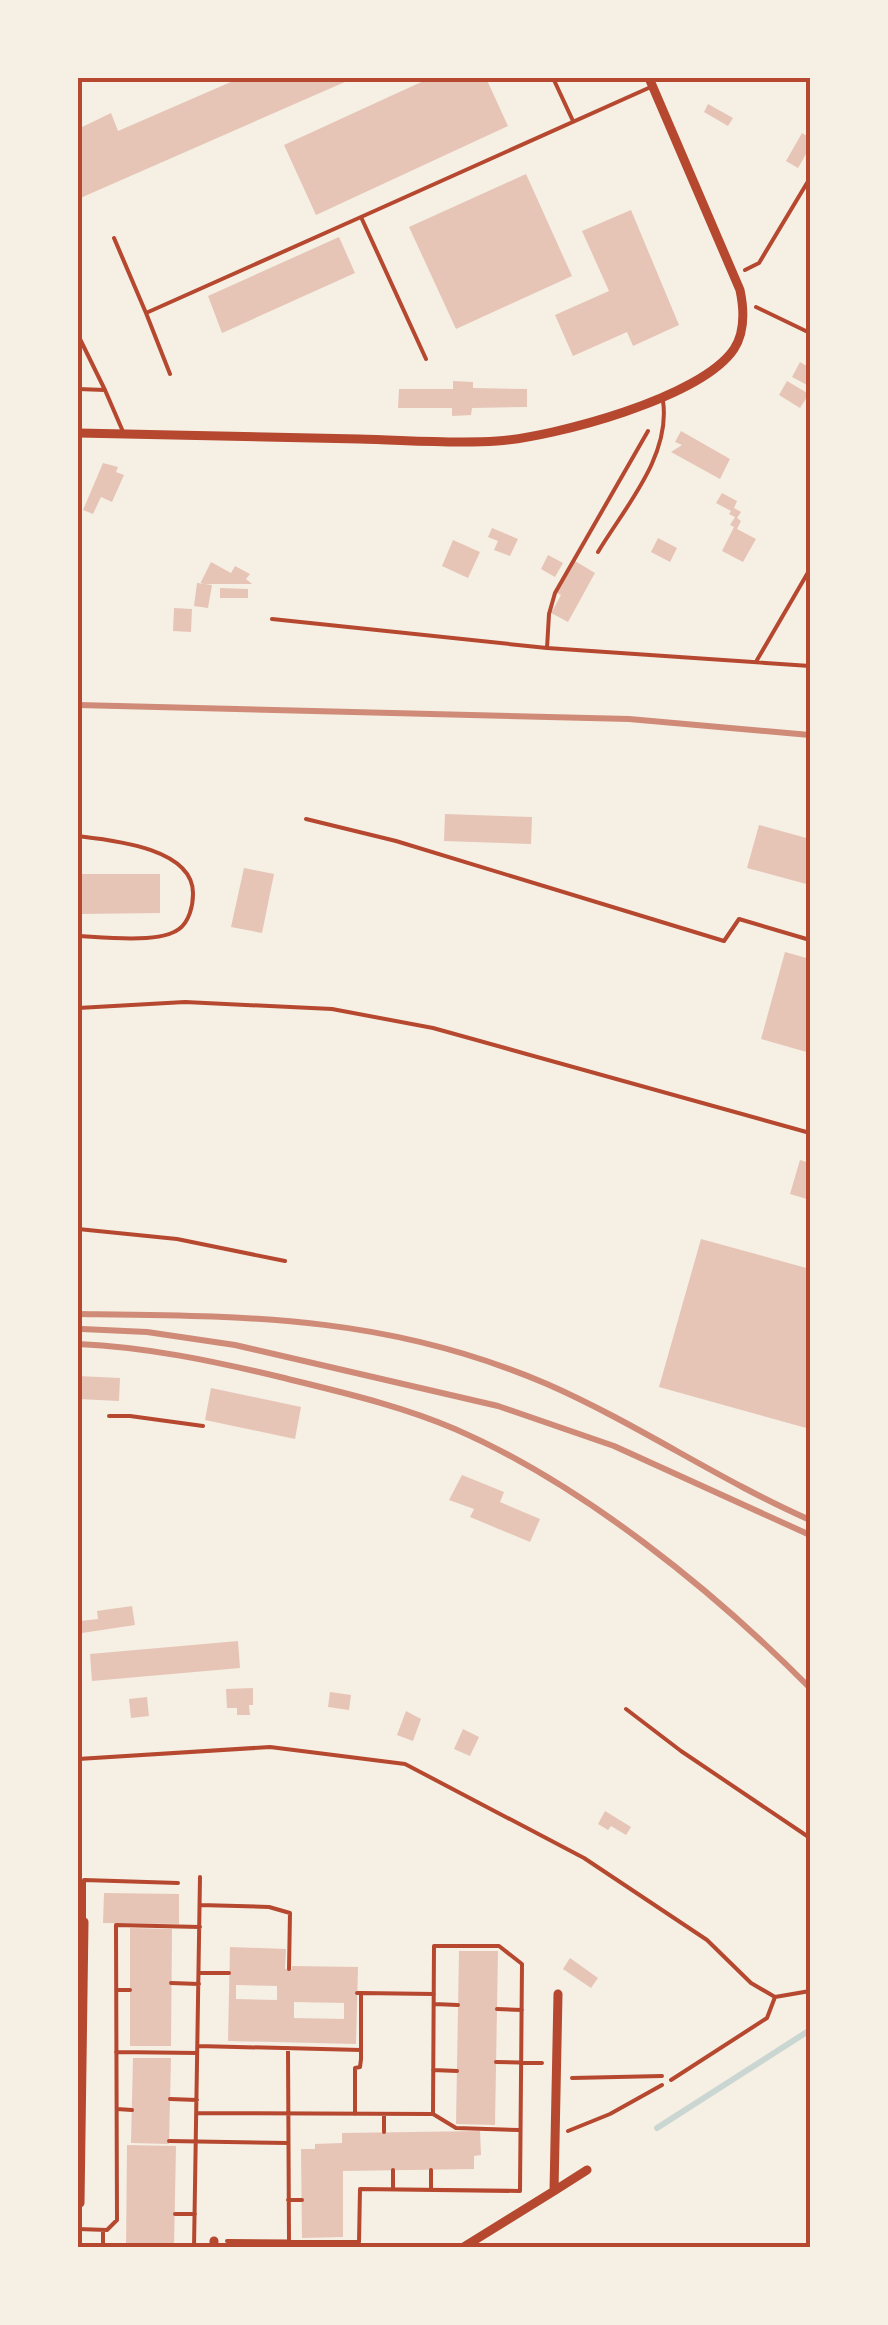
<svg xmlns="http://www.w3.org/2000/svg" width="888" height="2325" font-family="Mulish,sans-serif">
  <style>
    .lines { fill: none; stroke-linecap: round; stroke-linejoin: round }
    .stream { stroke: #c9d6d2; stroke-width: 6 }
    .building { fill: #e6c5b7; fill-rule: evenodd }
    .path { stroke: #b5482f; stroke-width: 4 }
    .service { stroke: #b5482f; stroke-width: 4 }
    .minor { stroke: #b5482f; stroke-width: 9 }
    .rail { stroke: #cf8b77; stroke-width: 6 }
    .neatline { fill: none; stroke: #b5482f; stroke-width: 4 }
  </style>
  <rect width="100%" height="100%" fill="#f6efe4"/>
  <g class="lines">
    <!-- stream -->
    <path class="stream" d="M657,2128L810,2030"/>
  </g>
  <!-- building -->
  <path class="building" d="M240,78H354L78,199V149L82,147L78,129L111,113L118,131Z
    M430,78H486L508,126L316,215L284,145Z
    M708,104L733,118L728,126L704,112Z
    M802,133L810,138V147L798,168L786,161Z
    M526,174L572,276L456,329L409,227Z
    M631,210L679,325L633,346L627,332L573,356L555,315L609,291L582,231Z
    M339,237L355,273L222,333L208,296Z
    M800,362L810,368L809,386L792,377Z
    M453,381L473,382V388L527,389V407L472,408L471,415L452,416V408H398L399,389H453Z
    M787,381L809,394L800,408L779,395Z
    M681,431L730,459L720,479L671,452L682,445L675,442Z
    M103,463L118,467L116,472L124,475L112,502L101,497L93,514L83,510Z
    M722,493L737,501L734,508L741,512L737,518L741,521L737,529L756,539L743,562L722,551L734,527L730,525L735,517L729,514L731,511L716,503Z
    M492,528L518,539L510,556L494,550L498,541L488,537Z
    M658,538L677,548L670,562L651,552Z
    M453,540L480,552L468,578L442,566Z
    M548,555L563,563L555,577L541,569Z
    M575,561L595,573L568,622L551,613L561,595L557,593Z
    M211,562L231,573L235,566L250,574L246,579L252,584H200Z
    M197,583L212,585L208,608L194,606Z
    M220,588L248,589V598H220Z
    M174,608L192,609L191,632L173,631Z
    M445,814L532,817L531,844L444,841Z
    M759,825L810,839V885L747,868Z
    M244,868L274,874L262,933L231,927Z
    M78,874H160V913L78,914Z
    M785,952L810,959V1053L761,1039Z
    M800,1160L810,1163V1200L790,1194Z
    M701,1239L810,1269V1429L659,1387Z
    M78,1376L120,1378L119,1401L78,1399Z
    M211,1388L301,1407L295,1439L205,1420Z
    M462,1475L504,1492L500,1502L540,1519L530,1542L470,1517L474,1509L449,1500Z
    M132,1606L135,1625L82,1633L80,1621L98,1619L97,1611Z
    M238,1641L240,1668L92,1681L90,1654Z
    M253,1688V1705H249L250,1715H237V1708H227L226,1689Z
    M330,1692L351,1695L349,1710L328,1707Z
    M147,1697L149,1716L131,1718L129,1699Z
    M406,1711L421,1719L413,1741L397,1735Z
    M463,1729L479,1737L470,1756L454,1749Z
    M605,1811L631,1827L626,1835L611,1826L608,1830L598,1824Z
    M104,1893L179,1894V1924L103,1923Z
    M130,1928L172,1929L171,2046H130Z
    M230,1947L286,1949L285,1969H292V1966L358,1967L356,2044L228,2041ZM236,1985L277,1986V2000L236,1999ZM294,2002L344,2003V2019L294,2018Z
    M459,1951H498L495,2125L456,2124Z
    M570,1958L598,1978L591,1988L563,1969Z
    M133,2058H171L169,2144L131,2143Z
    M480,2131L481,2155L474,2156V2169L343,2171V2237L302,2238L301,2149H315V2144L342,2143V2133Z
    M127,2145L176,2146L174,2248H126Z"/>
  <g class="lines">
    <!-- path -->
    <path class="path" d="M745,270L759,263L810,178
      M756,307L810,333
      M272,619L547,648L810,666
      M547,648L549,614L555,593L648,431
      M757,660L810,569
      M78,1229L177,1239L285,1261
      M109,1416H130L203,1426
      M200,1905L269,1907L290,1913L289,1969
      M199,1973H229
      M171,1983L199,1984
      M116,1990H130
      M361,1993L434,1994
      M434,2004L458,2005
      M497,2009L522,2010
      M198,2046L361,2050
      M288,2048L289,2241
      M116,2052L197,2053
      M496,2062L542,2063
      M433,2070L457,2071
      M572,2078L662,2076
      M170,2099L197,2100
      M117,2109L132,2110
      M197,2113L433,2114L434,1946H499L522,1964L520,2191L360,2189L359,2242L227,2241
      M355,2114V2068L360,2067L361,2059V1993H357
      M433,2114L456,2128L519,2130
      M568,2131L610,2114L662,2085
      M384,2132V2114
      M169,2141L288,2143
      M393,2170V2189
      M431,2190V2170
      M288,2200H302
      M175,2214H195
      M78,2229L107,2230L117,2220L116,1925L200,1927
      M103,2248V2230
      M194,2248L200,1877"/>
    <!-- service -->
    <path class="service" d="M553,78L573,121
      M114,238L146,313L361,217
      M146,313L170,374
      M78,335L105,390
      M426,359L361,217L653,86
      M78,389L105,390L124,434
      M598,552C625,507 671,456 663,401
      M306,819L396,841L724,941L739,919L810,940
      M78,836C112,840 194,848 193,894C193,906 189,922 179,929C160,944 101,937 78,936
      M78,1008L185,1002L332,1009L433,1028L810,1133
      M626,1709L681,1751L810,1838
      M78,1759L270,1747L405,1764L584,1858L707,1940L751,1983L775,1997L810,1991
      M84,1921V1880L178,1883
      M671,2080L767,2018L775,1997"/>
    <!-- minor -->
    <path class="minor" d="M78,433C171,435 265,437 359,439C405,440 452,444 497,441C554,437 701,398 734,349C745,332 744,309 740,290L649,78
      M554,2191L587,2170
      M78,2202L80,2203L84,1922
      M214,2248V2241
      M462,2248L554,2191L558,1994"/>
    <!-- rail -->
    <path class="rail" d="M78,705L629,719L810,735
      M78,1314C247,1316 387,1315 547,1384C638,1424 719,1480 810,1520
      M82,1329L147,1332L235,1345L498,1406L614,1446L810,1535
      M78,1344C147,1347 213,1361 280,1377C340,1392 399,1405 455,1429C582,1484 714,1591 810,1688"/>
  </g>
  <!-- border -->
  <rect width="888" height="2325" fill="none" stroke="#f6efe4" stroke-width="160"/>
  <rect x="80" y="80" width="728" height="2165" class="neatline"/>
</svg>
